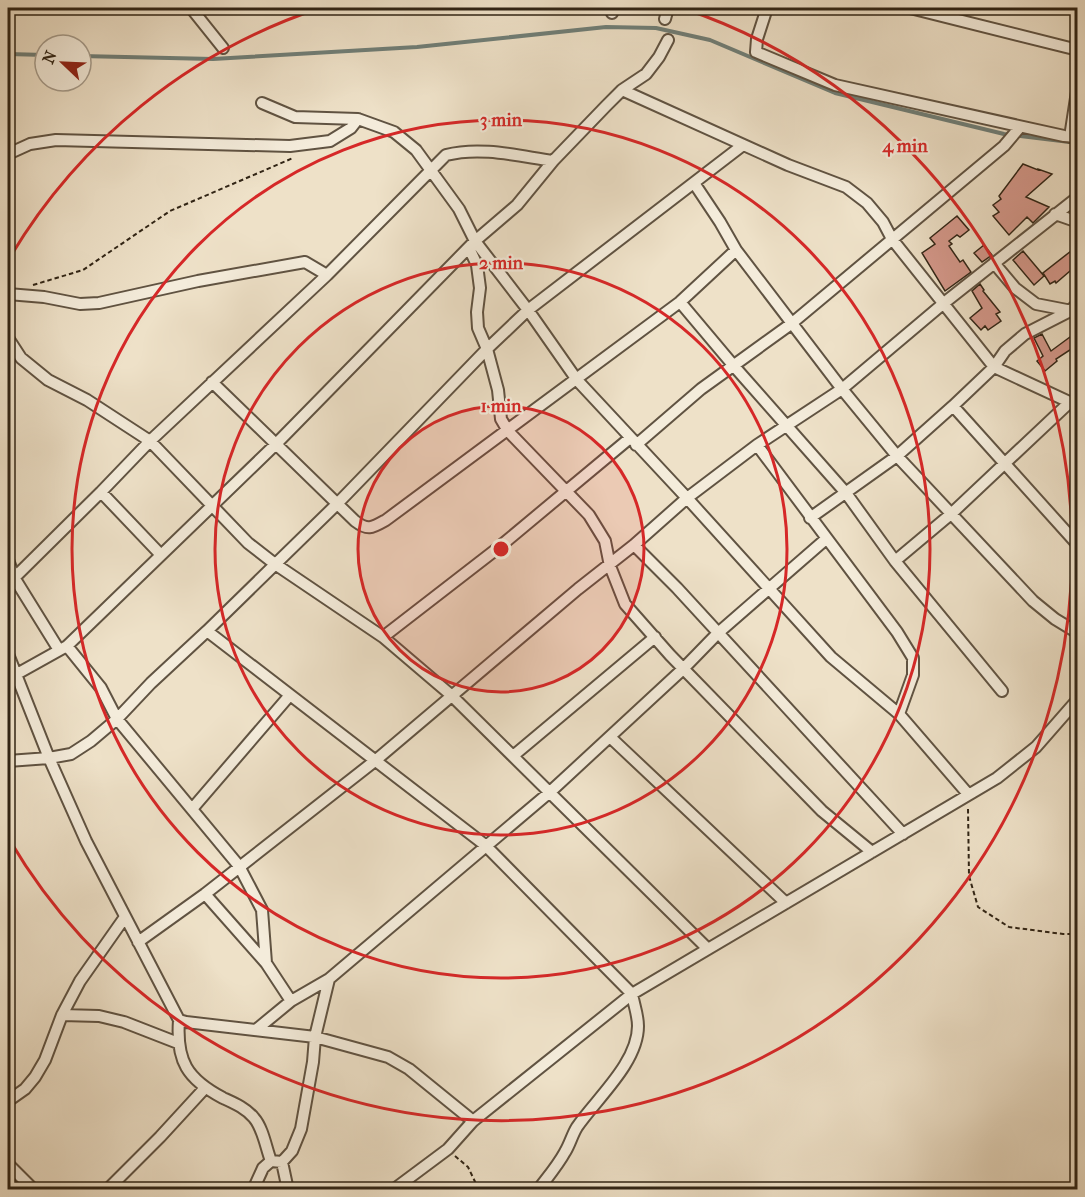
<svg xmlns="http://www.w3.org/2000/svg" width="1085" height="1197" font-family="'IM FELL French Canon',serif">
  <style>
    .lines { fill: none; stroke-linecap: round; stroke-linejoin: round }
    .stream { stroke: #707f78; stroke-width: 4 }
    .building { fill: #d5988b; stroke: #302415; stroke-width: 1.5 }
    .street-casing { stroke: #605342; stroke-width: 14 }
    .path { stroke: #302415; stroke-width: 2; stroke-dasharray: 4.5 3; stroke-linecap: butt }
    .street { stroke: #f4ecdb; stroke-width: 10 }
    .ring { fill: none; stroke: #d62828; stroke-width: 3 }
    .centre { fill: #d62828; stroke: #f4ecdb; stroke-width: 3 }
    .ring-label { font-size: 18px; text-anchor: middle; font-weight: bold; fill: #d62828; stroke: #f4ecdb; stroke-width: 4.5; stroke-linejoin: round; paint-order: stroke }
  </style>
  <rect width="100%" height="100%" fill="#eee1c8"/>
  <filter id="stains"><feTurbulence type="fractalNoise" baseFrequency=".00333" numOctaves="4"/><feColorMatrix values="0 0 0 0 .2 0 0 0 0 .09 0 0 0 0 .02 0 0 0 .5 -.17"/></filter>
  <radialGradient id="worn" r=".72"><stop offset=".6" stop-color="#630" stop-opacity="0"/><stop offset="1" stop-color="#630" stop-opacity=".3"/></radialGradient>
  <g class="lines">
    <!-- stream -->
    <path class="stream" d="M8,54L45,55
      M81,56L213,59L417,47L606,27L656,28L710,40L835,93L1004,134L1078,143"/>
  </g>
  <!-- building -->
  <path class="building" d="M1023,164L1038,170V169L1052,174L1026,197L1049,207L1033,223L1027,217L1009,235L993,216L999,212L993,205L1001,199L999,196Z
    M957,216L969,230L960,237L957,235L949,241L952,244L949,246L960,262L963,260L971,272L945,291L922,253L935,244L930,238Z
    M984,245L992,255L982,262L974,253Z
    M1023,251L1044,276L1034,285L1013,260Z
    M1071,251L1077,259V265L1056,283L1055,281L1050,284L1043,273Z
    M980,284L984,290L983,291L1000,312L996,314L1001,321L988,330L985,326L981,330L970,318L982,308L972,291Z
    M1042,334L1051,351L1070,337L1076,346L1056,359L1057,361L1045,371L1037,361L1043,356L1034,338Z"/>
  <g class="lines">
    <defs>
      <path id="street" d="M191,8L223,48
        M767,8L757,39L756,52L835,85L1064,136L1078,137
        M910,8L1078,50
        M612,13V8
        M665,19L668,8
        M622,90L788,165L846,187L867,203L883,222L892,239L994,367L1078,406
        M262,103L295,117L358,119L394,132L416,150L459,209L475,241L528,310L577,380L687,498L831,657L899,714L968,794
        M1070,137L1078,85
        M8,154L30,144L56,140L290,146L330,141L351,128L358,119
        M694,183L720,222L736,250L842,389L897,456L1033,601L1055,619L1078,633
        M1055,214L1078,222
        M469,248L477,265L480,288L477,312L478,328L487,349L498,390L501,419L508,431L589,515L605,541L610,566L625,604L670,655L822,811L872,852
        M994,263L1015,288L1036,304L1072,311
        M8,294L44,297L80,304L99,303L198,281L305,262L327,275
        M680,302L733,365L846,493L895,561L1002,691
        M8,338L21,358L48,380L87,400L150,441L248,543L275,564L383,637L451,695L708,949
        M212,382L355,521C368,531 372,528 386,520L680,302L736,250
        M953,406L1078,545
        M636,445L701,389L791,324L1004,146L1020,127
        M757,445L897,632L913,658V675L899,714
        M101,492L161,555
        M810,518L897,456L953,406L994,367L1005,351L1025,334L1070,311L1078,303
        M634,545L677,588L903,834
        M8,560L15,579L59,650
        M895,561L951,514L1070,402
        M8,584L101,492L150,441L327,275L446,155C481,146 518,156 553,161
        M207,631L485,845L632,994C634,1005 638,1015 638,1026C638,1063 596,1099 577,1127C572,1135 570,1144 565,1152C558,1165 547,1178 538,1190
        M383,637L498,548L630,438
        M67,646L101,688L117,719L239,866L262,910L266,963
        M8,654L49,758L86,841L179,1020L186,1022L315,1037L388,1057L409,1069L473,1121
        M8,682L15,675L67,646L276,444L475,241L517,205L553,161L606,106L622,90L646,74L659,57L668,40
        M610,737L786,903
        M513,756L655,637
        M8,761L49,758L71,754L91,741L117,719L151,683L207,631L337,504L487,349L528,310L743,145
        M192,809L290,695
        M205,894L266,963L291,1001L257,1029
        M138,942L205,894L376,760L578,589L634,545L687,498L757,445L842,389L944,303L1078,197
        M291,1001L329,979
        M62,1015L99,1016L124,1022L178,1043
        M179,1020C176,1061 187,1079 223,1098C234,1103 246,1108 254,1118C263,1128 266,1148 271,1161
        M8,1101L25,1089L35,1077L45,1060L62,1015L80,981L125,917
        M282,1162L288,1190
        M8,1164L34,1190
        M107,1190L160,1137L205,1088
        M253,1190L263,1168L271,1161L282,1162L292,1151L301,1129L313,1062L315,1037L329,979L550,792L683,669L718,633L826,539
        M393,1190L448,1149L473,1121L632,994L997,778L1036,747L1078,699"/>
    </defs>
    <!-- street casing -->
    <use href="#street" class="street-casing"/>
    <!-- path -->
    <path class="path" d="M33,285L83,270L170,211L293,158
      M968,809L969,876L978,907L1009,927L1063,934H1078
      M455,1156L468,1167L479,1190"/>
    <!-- street -->
    <use href="#street" class="street"/>
  </g>
  <!-- distance rings -->
  <circle cx="501" cy="549" r="143" fill="#d62828" fill-opacity=".12"/>
  <g class="ring">
    <circle cx="501" cy="549" r="143"/>
    <circle cx="501" cy="549" r="286"/>
    <circle cx="501" cy="549" r="429"/>
    <path d="M9 259A571 571 0 0 1 320 8M682 8A571 571 0 1 1 9 839"/>
  </g>
  <circle cx="501" cy="549" r="9" class="centre"/>
  <g class="ring-label">
    <text x="501" y="126">3 min</text>
    <text x="905" y="152">4 min</text>
    <text x="501" y="269">2 min</text>
    <text x="501" y="412">1 min</text>
  </g>
  <!-- margin -->
  <rect width="1085" height="1197" fill="none" stroke="#eee1c8" stroke-width="30"/>
  <rect x="9" y="9" width="1067" height="1179" fill="none" stroke="#302415" stroke-width="3"/>
  <rect x="15" y="15" width="1055" height="1167" fill="none" stroke="#302415" stroke-width="1.5"/>
  <!-- north arrow -->
  <g transform="translate(63 63) rotate(293)"><circle r="28" fill="#f4ecdb" stroke="#a69c8c" stroke-width="1.5"/>
  <path d="M0-4.5L10 22L0 15L-10 22Z" fill="#8f2418"/>
  <text y="-9" font-size="16" font-weight="bold" text-anchor="middle" fill="#302415">N</text>
  </g>
  <rect width="100%" height="100%" filter="url(#stains)"/>
  <rect width="100%" height="100%" fill="url(#worn)"/>
</svg>
